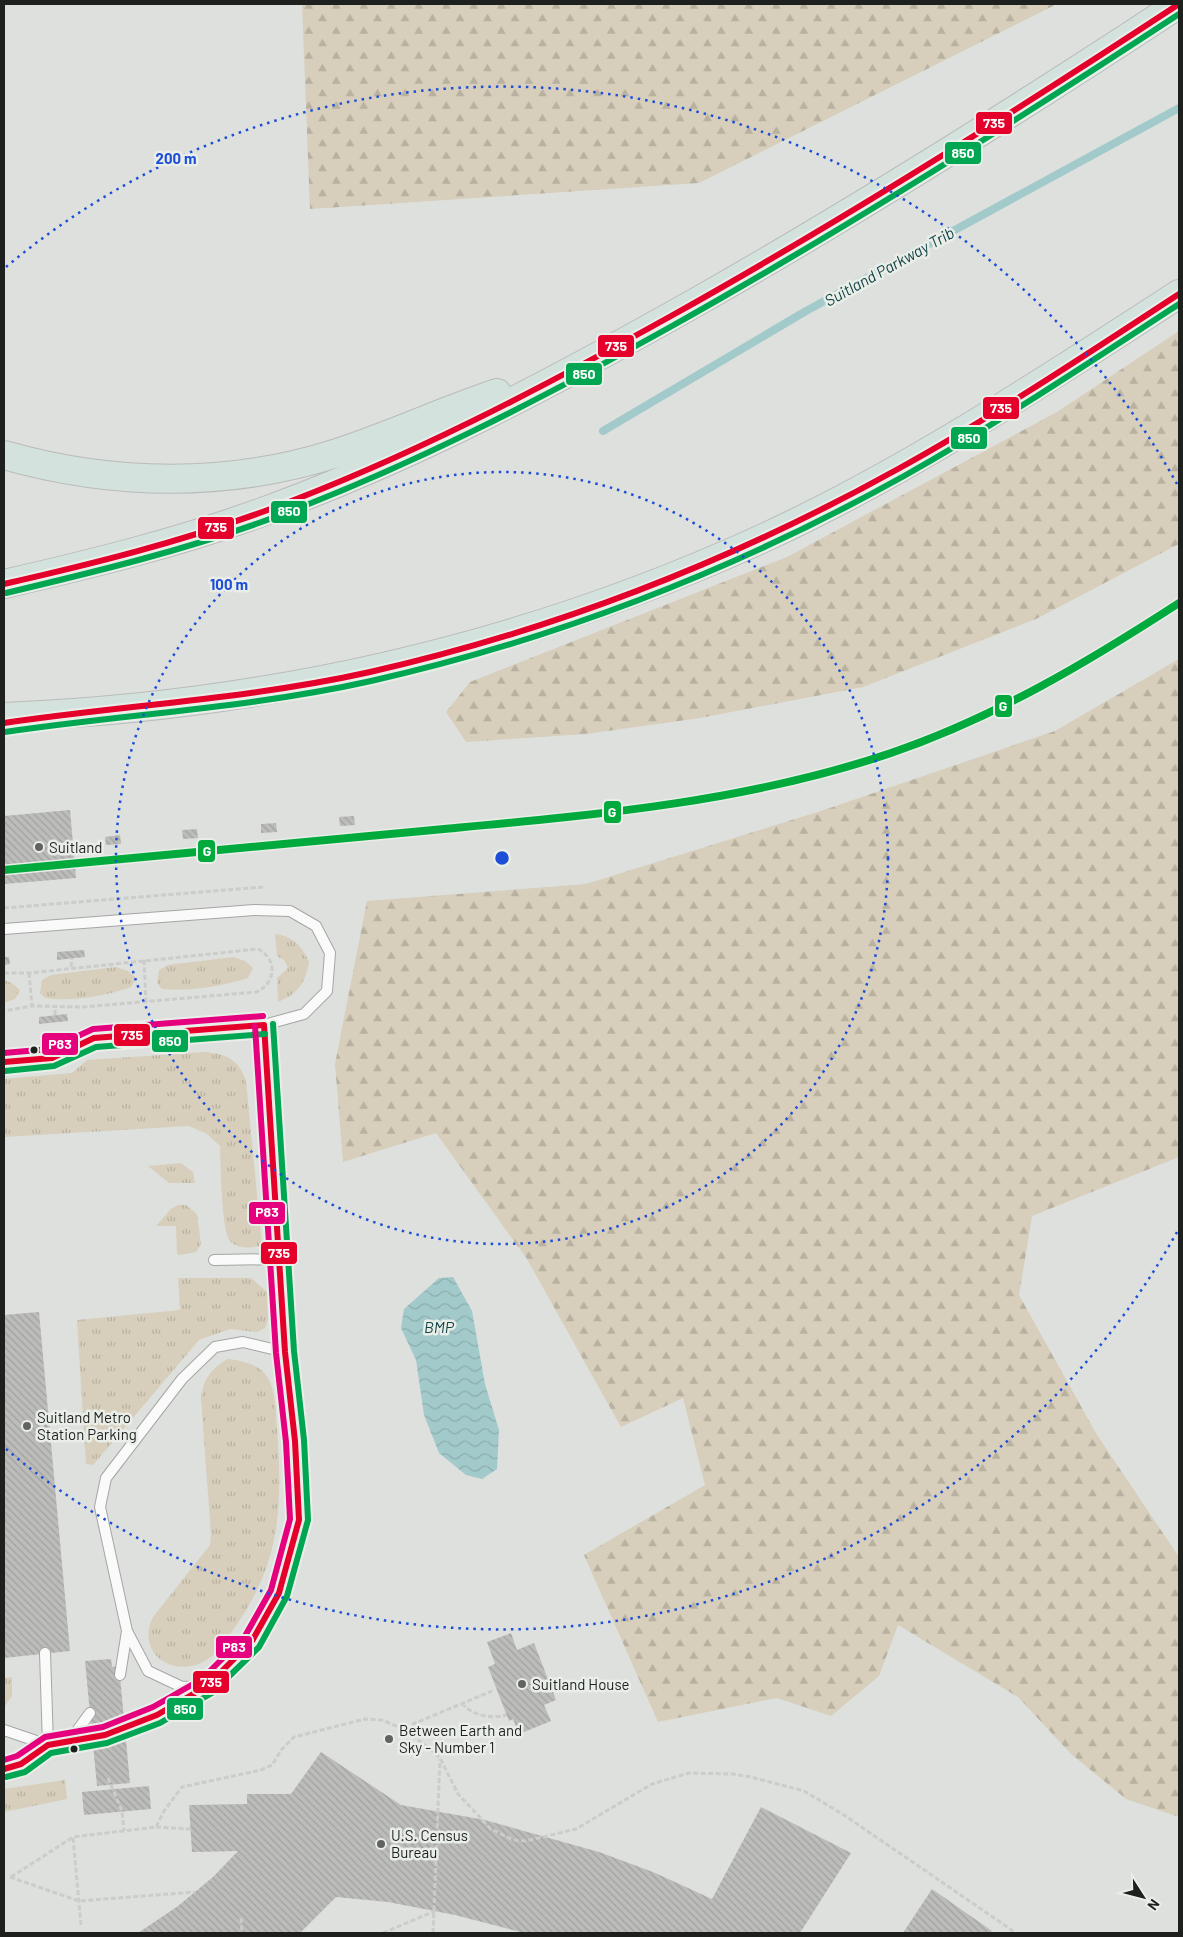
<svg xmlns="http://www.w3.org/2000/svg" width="1183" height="1937" font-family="Barlow,sans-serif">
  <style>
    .grass { fill: url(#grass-tufts) }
    .forest { fill: url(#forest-firs) }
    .water { fill: url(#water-waves) }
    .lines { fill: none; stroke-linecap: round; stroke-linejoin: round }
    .stream { stroke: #a3cacb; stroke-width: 8 }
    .building { fill: url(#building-back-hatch) }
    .service-casing { stroke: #a5a6a4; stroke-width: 12 }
    .trunk-casing { stroke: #b9bbb9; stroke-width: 30 }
    .path { stroke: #cbcccb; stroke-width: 3; stroke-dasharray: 5 2.5; stroke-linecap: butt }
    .service { stroke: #fafafa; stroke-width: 10 }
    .trunk { stroke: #d4e2de; stroke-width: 28 }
    .bus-1-casing { stroke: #eaeee9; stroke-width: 10 }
    .bus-2-casing { stroke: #eaeee9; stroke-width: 10 }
    .bus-3-casing { stroke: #eaeee9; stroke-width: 10 }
    .bus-1 { stroke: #e4002b; stroke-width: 6 }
    .bus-2 { stroke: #00a651; stroke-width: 6 }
    .bus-3 { stroke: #e5007d; stroke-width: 6 }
    .metro-1-casing { stroke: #eaeee9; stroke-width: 11 }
    .metro-1 { stroke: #02aa3e; stroke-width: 8 }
    .ring { fill: none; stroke: #1d4ed8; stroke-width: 2.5; stroke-dasharray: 2.5 5 }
    .poi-dot { fill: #616361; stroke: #eaeee9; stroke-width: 2 }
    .bus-dot { fill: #1e201e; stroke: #eaeee9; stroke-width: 2 }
    .labels { text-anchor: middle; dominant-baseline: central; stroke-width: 5; stroke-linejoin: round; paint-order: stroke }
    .poi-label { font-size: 15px; fill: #1e201e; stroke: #eaeee9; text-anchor: start }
    .water-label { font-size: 16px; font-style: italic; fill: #134547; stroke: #eaeee9 }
    .centre { fill: #1d4ed8; stroke: #eaeee9; stroke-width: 2.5 }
    .ring-label { font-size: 15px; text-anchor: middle; font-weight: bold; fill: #1d4ed8; stroke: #eaeee9; stroke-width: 5; stroke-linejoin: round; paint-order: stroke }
    .line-badge { stroke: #eaeee9; stroke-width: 2 }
    .badge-label { font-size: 14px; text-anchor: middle; font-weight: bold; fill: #fff }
  </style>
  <defs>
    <pattern id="grass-tufts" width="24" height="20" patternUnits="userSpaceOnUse" patternTransform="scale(1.25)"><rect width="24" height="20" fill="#d7cebb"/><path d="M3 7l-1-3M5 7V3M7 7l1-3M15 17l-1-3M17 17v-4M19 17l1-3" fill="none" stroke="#b8b1a0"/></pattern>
    <pattern id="forest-firs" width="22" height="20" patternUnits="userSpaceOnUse" patternTransform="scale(1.25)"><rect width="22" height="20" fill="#d7cebb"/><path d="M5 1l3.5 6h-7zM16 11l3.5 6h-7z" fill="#b8b1a0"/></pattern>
    <pattern id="water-waves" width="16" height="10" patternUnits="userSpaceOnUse" patternTransform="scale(1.25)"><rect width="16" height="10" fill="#a3cacb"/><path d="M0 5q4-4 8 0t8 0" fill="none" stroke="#8cadae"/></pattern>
    <pattern id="building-back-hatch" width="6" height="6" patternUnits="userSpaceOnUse" patternTransform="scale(1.25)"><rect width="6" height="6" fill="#bcbdba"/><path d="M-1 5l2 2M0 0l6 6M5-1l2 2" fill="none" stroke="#a1a29f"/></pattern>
  </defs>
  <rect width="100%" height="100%" fill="#dee0dd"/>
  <!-- grass -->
  <path class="grass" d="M275,934C294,937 301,945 309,962C305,983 299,993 278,1002L277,978L288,968L285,961L277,956Z
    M233,957L245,961L253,968L248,978C223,986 189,992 162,989L157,983L159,970L168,965Z
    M116,967L128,971L136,978L131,987C106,996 71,1002 45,998L40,993L42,980L51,975Z
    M4,980L12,983L20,990L15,999L4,1003Z
    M206,1052C227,1054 239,1060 246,1081L262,1246C251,1247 240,1250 231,1242C221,1233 221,1163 220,1146L207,1134L189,1126L4,1137V1079L72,1073L87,1060Z
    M181,1163L193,1172L195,1183H169L148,1166Z
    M178,1205H186L197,1214L201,1244L196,1252L180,1255L177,1254L176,1226H156L171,1209Z
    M178,1278H251L267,1292L268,1319L265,1328L257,1332L230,1329L199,1340L93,1465L86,1464L77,1320L180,1310Z
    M228,1359C275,1364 274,1387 277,1428C282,1506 282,1560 235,1627C228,1638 217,1654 205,1661C173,1679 135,1653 153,1617L210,1545L211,1534L201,1399C203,1380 211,1368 228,1359Z
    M12,1677V1696L4,1707V1678Z
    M65,1780L67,1799L4,1812V1789Z"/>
  <!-- forest -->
  <path class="forest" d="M302,4H1057L699,183L310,209Z
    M1179,331V544L1036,619L863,687L700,718L586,734L466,742L446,712L470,682L787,557L1057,412Z
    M1179,659V1157L1032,1216L1019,1295L1097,1435L1179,1557V1817L1126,1799L1071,1754L1018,1697L898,1625L879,1676L831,1716L777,1698L658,1722L584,1555L705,1485L683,1398L621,1427L527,1259L436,1133L343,1162L335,1064L367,901L586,884L824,810L1055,731Z"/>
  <!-- water -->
  <path class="water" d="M453,1277L472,1311L485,1384L499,1430L497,1469L482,1479L466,1475L439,1453L424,1415L416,1360L401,1328L404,1309L439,1278Z"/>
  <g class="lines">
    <!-- stream -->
    <path class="stream" d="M603,431L806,311L1179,108"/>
  </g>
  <!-- building -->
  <path class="building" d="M70,810L76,878L4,884V816Z
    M354,816L355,825L340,826L339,817Z
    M276,823L277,832L261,833V824Z
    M197,829L198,838L183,839L182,830Z
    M120,835L121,844L106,845L105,837Z
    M84,950L85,957L57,960V952Z
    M4,957H9L10,964L4,965Z
    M67,1014L68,1021L39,1024V1017Z
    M39,1312L70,1651L4,1658V1315Z
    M511,1633L517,1650L534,1643L556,1700L544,1705L551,1721L519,1734L513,1719L509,1721L488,1667L495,1664L487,1642Z
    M111,1659L112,1667L119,1666L130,1783L97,1786L85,1661Z
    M321,1752L401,1805L485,1820L599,1852L653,1872L712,1899L761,1807L851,1853L800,1933H524L455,1915L388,1902L336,1897L300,1933H138L178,1906L213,1877L238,1851L192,1852L189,1805L247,1804V1794H291Z
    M149,1786L151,1809L84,1815L82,1792Z
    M932,1889L992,1931L990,1933H903Z"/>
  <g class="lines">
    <defs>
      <path id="service" d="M4,929L254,910L290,911L316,926L330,953L327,991L304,1014L264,1025L94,1038L52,1058L4,1062
        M214,1260L280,1259
        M45,1653L48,1745
        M120,1675L127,1631
        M205,1686L182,1687L148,1671L127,1631L100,1507L106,1478L182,1379L215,1347L243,1342L285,1352
        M125,1726L157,1715L207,1686L252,1641L279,1593L299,1520L295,1441L285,1352L264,1025
        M4,1730L48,1745
        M71,1739L90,1713
        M4,1769L21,1764L48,1745L71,1739L92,1738"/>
      <path id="trunk" d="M4,455C113,486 228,488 337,453C392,435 443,411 497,393
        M4,584C92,564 180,542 265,511C416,456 560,379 700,300C865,206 1021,108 1179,4
        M4,717C270,706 525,648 768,536C912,469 1046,380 1179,294"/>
    </defs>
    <!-- service casing -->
    <use href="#service" class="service-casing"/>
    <!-- trunk casing -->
    <use href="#trunk" class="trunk-casing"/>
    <!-- path -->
    <path class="path" d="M4,908L263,887
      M144,960L146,1003
      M71,967L72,958
      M4,973H29L258,949C278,959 276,984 256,992L83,1007L32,1006L4,1011
      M29,973L32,1006
      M55,1015V1007
      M462,1703C472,1716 492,1719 506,1715
      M408,1731L413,1724L492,1691
      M108,1778L122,1811L124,1831
      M156,1827L190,1829
      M10,1877L79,1901L195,1892
      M11,1877L73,1837
      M241,1918L242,1933
      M81,1925L73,1837L156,1827L164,1811L182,1787L261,1770L272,1765L282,1749L294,1737L365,1719L382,1720L408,1731L440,1758L458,1794L491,1829L513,1840L526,1841L576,1829L652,1784L689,1773L733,1774L751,1777L804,1791L844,1815L1016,1933
      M383,1933L435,1911
      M433,1933L440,1759"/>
    <!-- service -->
    <use href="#service" class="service"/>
    <!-- trunk -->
    <use href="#trunk" class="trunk"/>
    <defs>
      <path id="bus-1" d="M4,584C92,564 180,542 265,511C406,459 540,389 671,316C845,219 1013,113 1179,4
        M4,723C126,705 249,699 370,672C555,630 732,561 898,469C994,416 1087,354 1179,294
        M4,1062L52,1058L94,1038L264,1025
        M4,1769L21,1764L48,1745L105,1735L157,1715L207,1686L252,1641L279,1593L299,1520L295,1441L285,1352L264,1025"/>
      <path id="bus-2" d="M6,593C94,572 182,551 267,520C408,468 541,399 672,326C845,229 1013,123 1179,14
        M5,732C127,714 250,708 371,681C557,639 737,569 904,476C998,423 1089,363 1179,304
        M5,1071L54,1066L96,1047L265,1034
        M6,1777L25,1772L51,1753L107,1743L160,1723L212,1693L259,1647L287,1596L308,1520L304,1440L294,1351L273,1024"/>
      <path id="bus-3" d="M4,1053L50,1049L93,1029L263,1016
        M4,1760L17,1756L45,1737L103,1727L153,1707L202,1679L245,1636L271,1590L290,1519L286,1442L276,1353L255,1026"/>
    </defs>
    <!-- bus-1 casing -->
    <use href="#bus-1" class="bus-1-casing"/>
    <!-- bus-2 casing -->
    <use href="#bus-2" class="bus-2-casing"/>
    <!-- bus-3 casing -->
    <use href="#bus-3" class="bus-3-casing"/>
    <!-- bus-1 -->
    <use href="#bus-1" class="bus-1"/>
    <!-- bus-2 -->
    <use href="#bus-2" class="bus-2"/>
    <!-- bus-3 -->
    <use href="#bus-3" class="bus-3"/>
    <defs>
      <path id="metro-1" d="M4,870C151,856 297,843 444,829C595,815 747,802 891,753C994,718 1088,662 1179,603"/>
    </defs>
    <!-- metro-1 casing -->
    <use href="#metro-1" class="metro-1-casing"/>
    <!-- metro-1 -->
    <use href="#metro-1" class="metro-1"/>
  </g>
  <!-- distance rings -->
  <g class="ring">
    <circle cx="502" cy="858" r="386"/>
    <path d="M1177 1232A772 772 0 0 1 6 1449M6 267A772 772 0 0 1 1177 484"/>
  </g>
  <!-- markers -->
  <g class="poi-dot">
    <circle cx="39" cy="847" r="5"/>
    <circle cx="27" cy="1426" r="5"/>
    <circle cx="522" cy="1684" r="5"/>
    <circle cx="389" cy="1739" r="5"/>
    <circle cx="381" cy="1844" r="5"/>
  </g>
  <g class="bus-dot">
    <circle cx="34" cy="1050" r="4.5"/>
    <circle cx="74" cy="1749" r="4.5"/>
  </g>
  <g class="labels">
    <!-- poi labels -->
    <g class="poi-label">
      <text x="49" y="847">Suitland</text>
      <text x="37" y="1417">Suitland Metro<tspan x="37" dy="17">Station Parking</tspan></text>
      <text x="532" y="1684">Suitland House</text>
      <text x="399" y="1730">Between Earth and<tspan x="399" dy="17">Sky - Number 1</tspan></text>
      <text x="391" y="1835">U.S. Census<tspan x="391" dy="17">Bureau</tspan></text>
    </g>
    <!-- water labels -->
    <g class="water-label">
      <text transform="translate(889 266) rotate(-29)">Suitland Parkway Trib</text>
      <text x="439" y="1326">BMP</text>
    </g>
  </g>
  <circle cx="502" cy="858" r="8" class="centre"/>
  <g class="ring-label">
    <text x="176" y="164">200 m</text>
    <text x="229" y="590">100 m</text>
  </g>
  <g class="line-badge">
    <rect x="975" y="111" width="38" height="24" rx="5" fill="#e4002b"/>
    <rect x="944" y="141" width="38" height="24" rx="5" fill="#00a651"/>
    <rect x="597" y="334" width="38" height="24" rx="5" fill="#e4002b"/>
    <rect x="565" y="362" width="38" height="24" rx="5" fill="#00a651"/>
    <rect x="982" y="396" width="38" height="24" rx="5" fill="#e4002b"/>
    <rect x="950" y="426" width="38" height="24" rx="5" fill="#00a651"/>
    <rect x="270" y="500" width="38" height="24" rx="5" fill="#00a651"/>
    <rect x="197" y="516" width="38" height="24" rx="5" fill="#e4002b"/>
    <rect x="994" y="694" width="19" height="24" rx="5" fill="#02aa3e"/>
    <rect x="603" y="800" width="19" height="24" rx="5" fill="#02aa3e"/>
    <rect x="197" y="839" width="19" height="24" rx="5" fill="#02aa3e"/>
    <rect x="113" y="1023" width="38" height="24" rx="5" fill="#e4002b"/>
    <rect x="151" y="1029" width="38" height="24" rx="5" fill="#00a651"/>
    <rect x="41" y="1032" width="38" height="24" rx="5" fill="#e5007d"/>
    <rect x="248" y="1201" width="38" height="24" rx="5" fill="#e5007d"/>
    <rect x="260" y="1241" width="38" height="24" rx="5" fill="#e4002b"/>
    <rect x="215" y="1635" width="38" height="24" rx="5" fill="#e5007d"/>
    <rect x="192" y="1670" width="38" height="24" rx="5" fill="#e4002b"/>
    <rect x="166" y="1697" width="38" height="24" rx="5" fill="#00a651"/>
  </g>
  <g class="badge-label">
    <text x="994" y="128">735</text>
    <text x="963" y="158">850</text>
    <text x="616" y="351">735</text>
    <text x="584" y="379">850</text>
    <text x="1001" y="413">735</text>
    <text x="969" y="443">850</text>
    <text x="289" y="516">850</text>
    <text x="216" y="532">735</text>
    <text x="1003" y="711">G</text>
    <text x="612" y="817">G</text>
    <text x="207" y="856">G</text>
    <text x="132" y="1040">735</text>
    <text x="170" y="1046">850</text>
    <text x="60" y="1049">P83</text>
    <text x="267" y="1217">P83</text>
    <text x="279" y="1258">735</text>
    <text x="234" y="1652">P83</text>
    <text x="211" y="1687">735</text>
    <text x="185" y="1714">850</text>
  </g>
  <!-- border -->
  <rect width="1183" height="1937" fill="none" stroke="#1e201e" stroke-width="10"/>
  <!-- north arrow -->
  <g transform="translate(1143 1897) rotate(126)" stroke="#eaeee9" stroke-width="4" paint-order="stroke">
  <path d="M0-4L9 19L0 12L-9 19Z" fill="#1e201e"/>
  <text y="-8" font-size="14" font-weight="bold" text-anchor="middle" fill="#1e201e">N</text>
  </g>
</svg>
